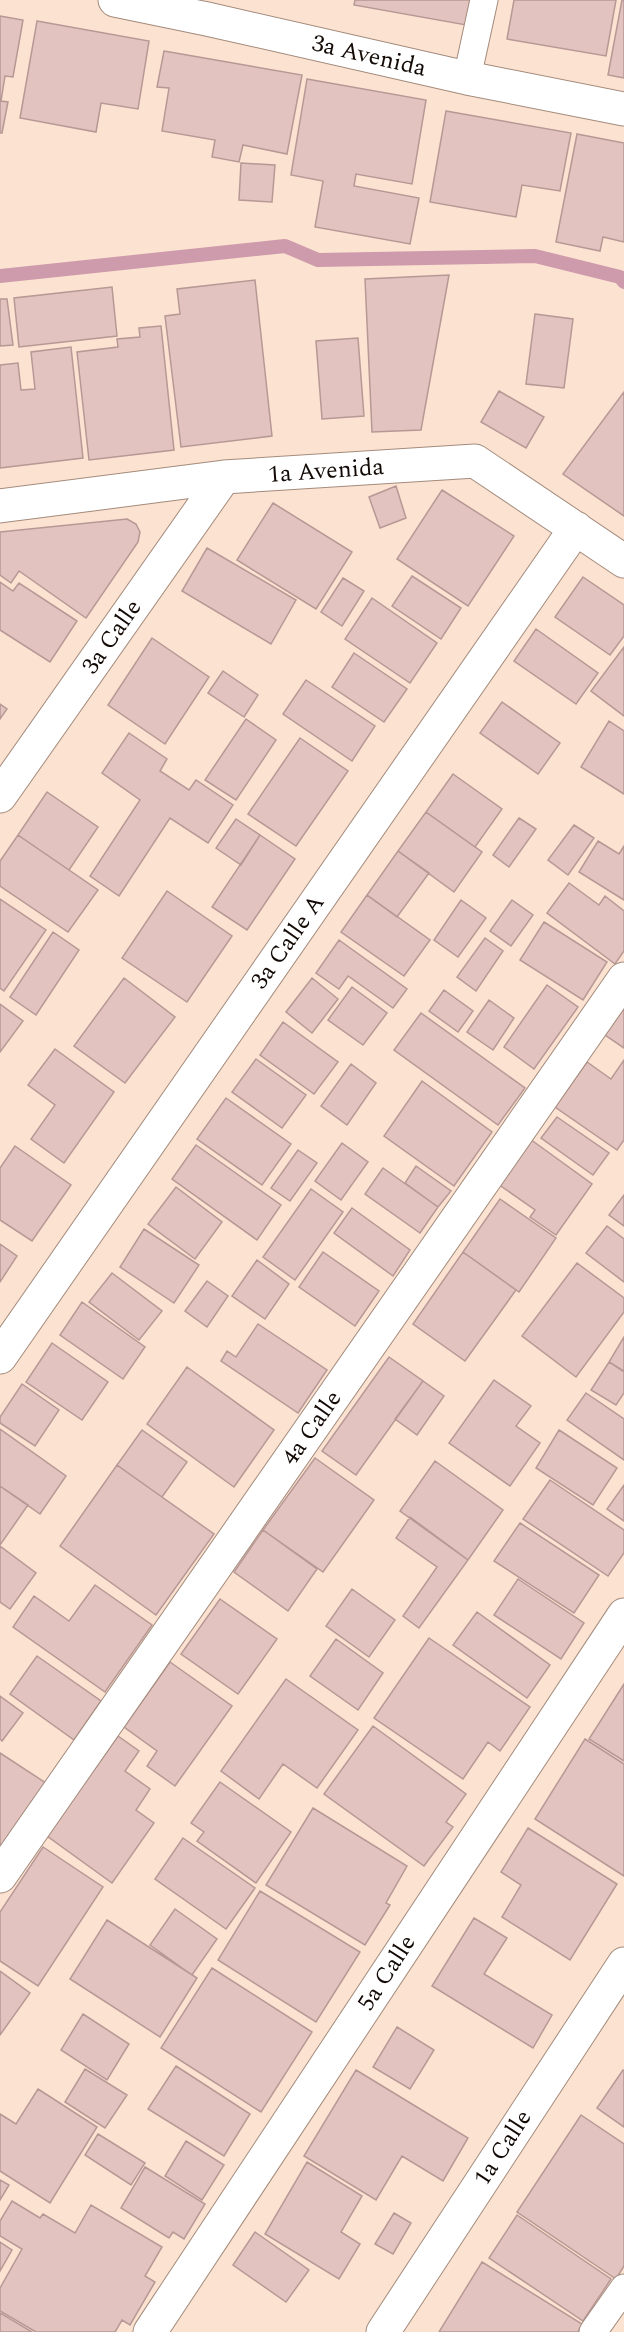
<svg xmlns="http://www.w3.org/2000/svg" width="624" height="2332" font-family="Spectral,serif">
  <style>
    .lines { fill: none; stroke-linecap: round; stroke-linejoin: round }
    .stream { stroke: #ce9bac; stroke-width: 14 }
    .building { fill: #e2c3bf; stroke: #b79895; stroke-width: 1.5 }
    .service-casing { stroke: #a38b7c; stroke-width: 29 }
    .minor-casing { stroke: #a38b7c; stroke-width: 35 }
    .service { stroke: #fff; stroke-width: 27 }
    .minor { stroke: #fff; stroke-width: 33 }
    .labels { text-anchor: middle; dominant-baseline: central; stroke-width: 5; stroke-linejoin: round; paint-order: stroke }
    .street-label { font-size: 24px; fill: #130a06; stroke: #fff }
  </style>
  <rect width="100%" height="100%" fill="#fce2d1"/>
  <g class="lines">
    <!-- stream -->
    <path class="stream" d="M0,276L285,246L318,260L535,256L620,277L624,282"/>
  </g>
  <!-- building -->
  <path class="building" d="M355,0H471L466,25L354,5Z
    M514,0H616L606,56L507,39Z
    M622,0H624V78L608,75Z
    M0,16L23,20L13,77L5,76L1,101L8,102L2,133H0Z
    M37,21L149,41L138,109L101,103L96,132L20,118Z
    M164,51L302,75L287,154L243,145L239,162L212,157L215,140L162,131L169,88L157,87Z
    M307,79L426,100L412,184L356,174L354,186L419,198L410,244L315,227L323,181L291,175Z
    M446,111L571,133L560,191L522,185L516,217L430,202Z
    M577,134L624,143V242L603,237L600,251L556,242Z
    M241,163L275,165L272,202L239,200Z
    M449,275L421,430L372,432L365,279Z
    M255,280L272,436L181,447L165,316L180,314L177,289Z
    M112,287L117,336L19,347L14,298Z
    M0,299H7L13,345L0,346Z
    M535,314L573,319L564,388L526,384Z
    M161,326L174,450L89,460L77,352L118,347L117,339L140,337L139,328Z
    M358,338L364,416L322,419L316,341Z
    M71,347L83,458L0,468V365L18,363L21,390L35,389L31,352Z
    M499,391L544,417L526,448L481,422Z
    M624,392V516L563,474Z
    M396,486L406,518L380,528L369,497Z
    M442,490L514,536L468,606L397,559Z
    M273,503L352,552L316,609L237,560Z
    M127,519L136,524L140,532L138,542L86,618L19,571L11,583L0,575V532Z
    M207,548L296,600L271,644L182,591Z
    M412,576L461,608L441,639L392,606Z
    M583,577L624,605V636L610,655L555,617Z
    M343,578L364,591L342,626L321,612Z
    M0,582L13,591L19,583L77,621L50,662L0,630Z
    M372,598L437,643L410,683L345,639Z
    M536,629L598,673L576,704L514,661Z
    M152,638L209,677L165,744L108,705Z
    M624,647V716L591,691Z
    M354,653L407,689L384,722L332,687Z
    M223,671L258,695L244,717L208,693Z
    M306,680L375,726L352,761L283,714Z
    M502,702L560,743L538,774L480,733Z
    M0,704L7,709L0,719Z
    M246,719L276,740L236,800L205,780Z
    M609,721L624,731V794L581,767Z
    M129,733L167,759L160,771L189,790L196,780L233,805L208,843L170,818L119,896L90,876L140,800L102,773Z
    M300,738L348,771L296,846L248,814Z
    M453,774L502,809L475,847L426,812Z
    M47,792L98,827L69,870L18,835Z
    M426,812L482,852L454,892L398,851Z
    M519,818L536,829L509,867L493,855Z
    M236,819L260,835L241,865L216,848Z
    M574,825L594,838L568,875L548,860Z
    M18,835L98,890L68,932L0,886V861Z
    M260,835L295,859L247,930L212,907Z
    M598,841L619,854L624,846V900L579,872Z
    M398,851L429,873L397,917L367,895Z
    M569,883L599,905L605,896L624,911V951L615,964L547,913Z
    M167,891L232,936L187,1002L122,958Z
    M367,895L430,940L404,976L341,932Z
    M0,899L46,930L4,991L0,988Z
    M461,900L486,918L458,957L434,940Z
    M512,900L533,915L511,946L490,931Z
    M544,922L607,962L583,1000L520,960Z
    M53,932L79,950L36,1015L10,997Z
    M485,938L503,951L476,991L457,977Z
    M339,940L407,989L393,1008L348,976L339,989L316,973Z
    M124,978L175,1017L125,1083L74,1046Z
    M312,978L338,999L312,1033L286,1012Z
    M547,985L578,1007L534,1069L504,1047Z
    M352,987L387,1013L363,1045L328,1020Z
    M444,990L473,1011L458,1032L429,1011Z
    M489,1000L514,1018L493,1050L467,1032Z
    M0,1004L23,1021L0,1052Z
    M624,1008V1048L605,1035Z
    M421,1013L525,1088L498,1125L394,1050Z
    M283,1022L338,1062L314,1094L260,1055Z
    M55,1049L114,1092L64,1163L31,1139L55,1105L28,1085Z
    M256,1059L306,1095L282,1128L232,1092Z
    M624,1060V1140L617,1150L555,1107L587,1062L611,1079Z
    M351,1064L376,1083L347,1125L321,1106Z
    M422,1081L492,1132L454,1186L384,1136Z
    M226,1098L291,1144L262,1185L197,1139Z
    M557,1117L609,1153L593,1175L541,1138Z
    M530,1139L592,1184L556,1235L530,1217L535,1210L498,1184Z
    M342,1143L368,1162L341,1200L315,1181Z
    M196,1145L281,1205L257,1240L172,1179Z
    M15,1146L71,1185L32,1241L0,1220V1168Z
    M298,1150L317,1163L290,1201L271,1188Z
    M416,1166L451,1191L438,1207L405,1183Z
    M383,1168L438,1207L420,1233L365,1194Z
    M176,1187L222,1222L195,1259L148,1224Z
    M311,1189L343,1212L295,1280L263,1257Z
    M624,1195V1226L609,1215Z
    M500,1199L556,1238L519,1292L463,1252Z
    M352,1208L410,1250L393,1276L334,1233Z
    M607,1226L624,1239V1282L586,1253Z
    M144,1229L199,1265L174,1303L120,1267Z
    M0,1244L17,1256L0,1282Z
    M323,1252L379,1291L355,1326L299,1287Z
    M463,1252L516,1290L465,1361L413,1324Z
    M257,1260L289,1284L265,1319L232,1296Z
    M577,1263L624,1298V1312L576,1377L522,1336Z
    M112,1273L162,1311L139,1340L89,1302Z
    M207,1281L228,1296L207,1327L185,1311Z
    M82,1302L145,1347L123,1379L60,1335Z
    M258,1324L327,1370L298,1413L221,1361L227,1351L236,1357Z
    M624,1337V1371L609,1362Z
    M52,1343L108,1382L82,1420L26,1382Z
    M389,1357L423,1381L356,1475L322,1451Z
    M609,1362L624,1372V1393L616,1405L591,1390Z
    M187,1367L274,1430L234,1487L147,1424Z
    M494,1380L531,1406L516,1426L540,1443L510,1486L449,1443Z
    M423,1381L444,1396L417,1435L395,1419Z
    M22,1384L59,1410L35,1446L0,1423V1417Z
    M586,1393L624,1419V1460L567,1420Z
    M0,1429L66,1476L40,1514L0,1486Z
    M142,1430L187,1462L162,1497L117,1465Z
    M559,1430L617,1468L593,1505L536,1468Z
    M315,1458L374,1500L323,1572L263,1530Z
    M435,1461L503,1510L468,1560L400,1511Z
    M117,1465L214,1534L156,1615L60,1546Z
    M550,1480L624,1530V1553L608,1576L523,1519Z
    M624,1485V1521L607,1509Z
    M0,1486L28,1505L0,1545Z
    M410,1517L468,1560L419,1628L403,1616L437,1567L396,1538Z
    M520,1523L599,1575L574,1613L494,1561Z
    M263,1530L317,1569L288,1611L234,1572Z
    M0,1546L36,1573L10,1609L0,1602Z
    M518,1579L584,1623L561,1659L494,1615Z
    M95,1585L152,1625L105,1692L13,1627L34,1596L69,1621Z
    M352,1589L395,1620L369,1657L326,1626Z
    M220,1599L277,1639L238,1694L181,1654Z
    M477,1612L550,1665L527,1698L453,1645Z
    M429,1638L530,1707L500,1751L488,1742L463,1779L374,1718Z
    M336,1639L383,1673L358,1710L310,1676Z
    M37,1656L101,1701L74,1740L10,1694Z
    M170,1662L232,1706L175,1786L147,1766L157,1751L124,1727Z
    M286,1679L358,1730L317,1788L283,1764L259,1799L221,1771Z
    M624,1684V1761L589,1739Z
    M0,1696L23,1713L2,1741L0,1739Z
    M373,1726L466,1794L446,1822L453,1827L424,1866L324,1794Z
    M118,1736L139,1751L125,1771L150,1789L136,1810L154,1823L112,1883L47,1836Z
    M585,1739L624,1764V1876L535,1819Z
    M0,1753L49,1785L0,1860Z
    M220,1782L291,1832L256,1883L197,1841L204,1832L191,1823Z
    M313,1808L407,1866L386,1903L390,1905L365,1945L266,1885Z
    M528,1828L617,1884L570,1960L502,1917L521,1885L501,1872Z
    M183,1838L255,1888L226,1929L155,1879Z
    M43,1847L103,1887L38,1986L0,1961V1912Z
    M260,1891L360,1952L316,2022L218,1960Z
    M175,1909L217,1939L192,1975L150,1945Z
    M474,1918L507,1938L484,1974L552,2015L533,2048L432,1986Z
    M107,1920L197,1978L160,2037L70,1979Z
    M212,1968L312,2032L261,2112L161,2048Z
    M0,1971L30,1993L0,2035Z
    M83,2014L129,2044L107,2080L61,2050Z
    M397,2027L434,2050L410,2089L373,2067Z
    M176,2066L250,2114L224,2156L148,2109Z
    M85,2069L127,2095L105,2128L65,2102Z
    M356,2070L468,2138L443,2181L402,2156L376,2200L304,2156Z
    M623,2070L624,2071V2127L597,2108Z
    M38,2089L97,2127L50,2203L0,2171V2114L16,2124Z
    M581,2115L624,2144V2266L616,2279L517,2212Z
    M98,2134L145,2163L131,2185L85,2155Z
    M186,2141L224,2165L202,2200L165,2176Z
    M307,2162L362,2196L341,2232L360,2244L339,2279L265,2234Z
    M145,2167L205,2204L184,2239L173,2232L169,2238L121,2208Z
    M0,2180L9,2185L0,2200Z
    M12,2201L40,2218L43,2214L75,2233L91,2205L162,2247L145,2276L155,2282L130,2325L122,2320L115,2332H36L0,2311V2288L22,2249L0,2236V2221Z
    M394,2213L411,2223L393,2254L375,2244Z
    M517,2215L611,2279L583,2321L489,2258Z
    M255,2232L309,2270L286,2302L233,2265Z
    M0,2242L12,2250L0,2271Z
    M482,2262L582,2324L578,2332H439Z
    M0,2313L32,2332H0Z"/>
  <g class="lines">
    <defs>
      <path id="service" d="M467,78L484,0
        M593,2332L624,2288"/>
      <path id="minor" d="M115,0L207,19L467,78L624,109
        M0,506L224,477L475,461L624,561
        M0,796L224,477
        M0,1357L576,528
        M0,1876L624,979
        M150,2332L624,1615
        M383,2332L624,1964"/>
    </defs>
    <!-- service casing -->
    <use href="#service" class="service-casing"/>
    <!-- minor casing -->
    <use href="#minor" class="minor-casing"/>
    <!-- service -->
    <use href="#service" class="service"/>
    <!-- minor -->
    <use href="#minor" class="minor"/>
  </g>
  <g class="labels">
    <!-- street labels -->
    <g class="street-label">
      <text transform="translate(369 56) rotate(13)">3a Avenida</text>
      <text transform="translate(326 471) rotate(-4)">1a Avenida</text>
      <text transform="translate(112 637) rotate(-55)">3a Calle</text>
      <text transform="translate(288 942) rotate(-55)">3a Calle A</text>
      <text transform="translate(312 1428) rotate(-55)">4a Calle</text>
      <text transform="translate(387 1973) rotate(-57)">5a Calle</text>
      <text transform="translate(503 2148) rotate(-57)">1a Calle</text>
    </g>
  </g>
</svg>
